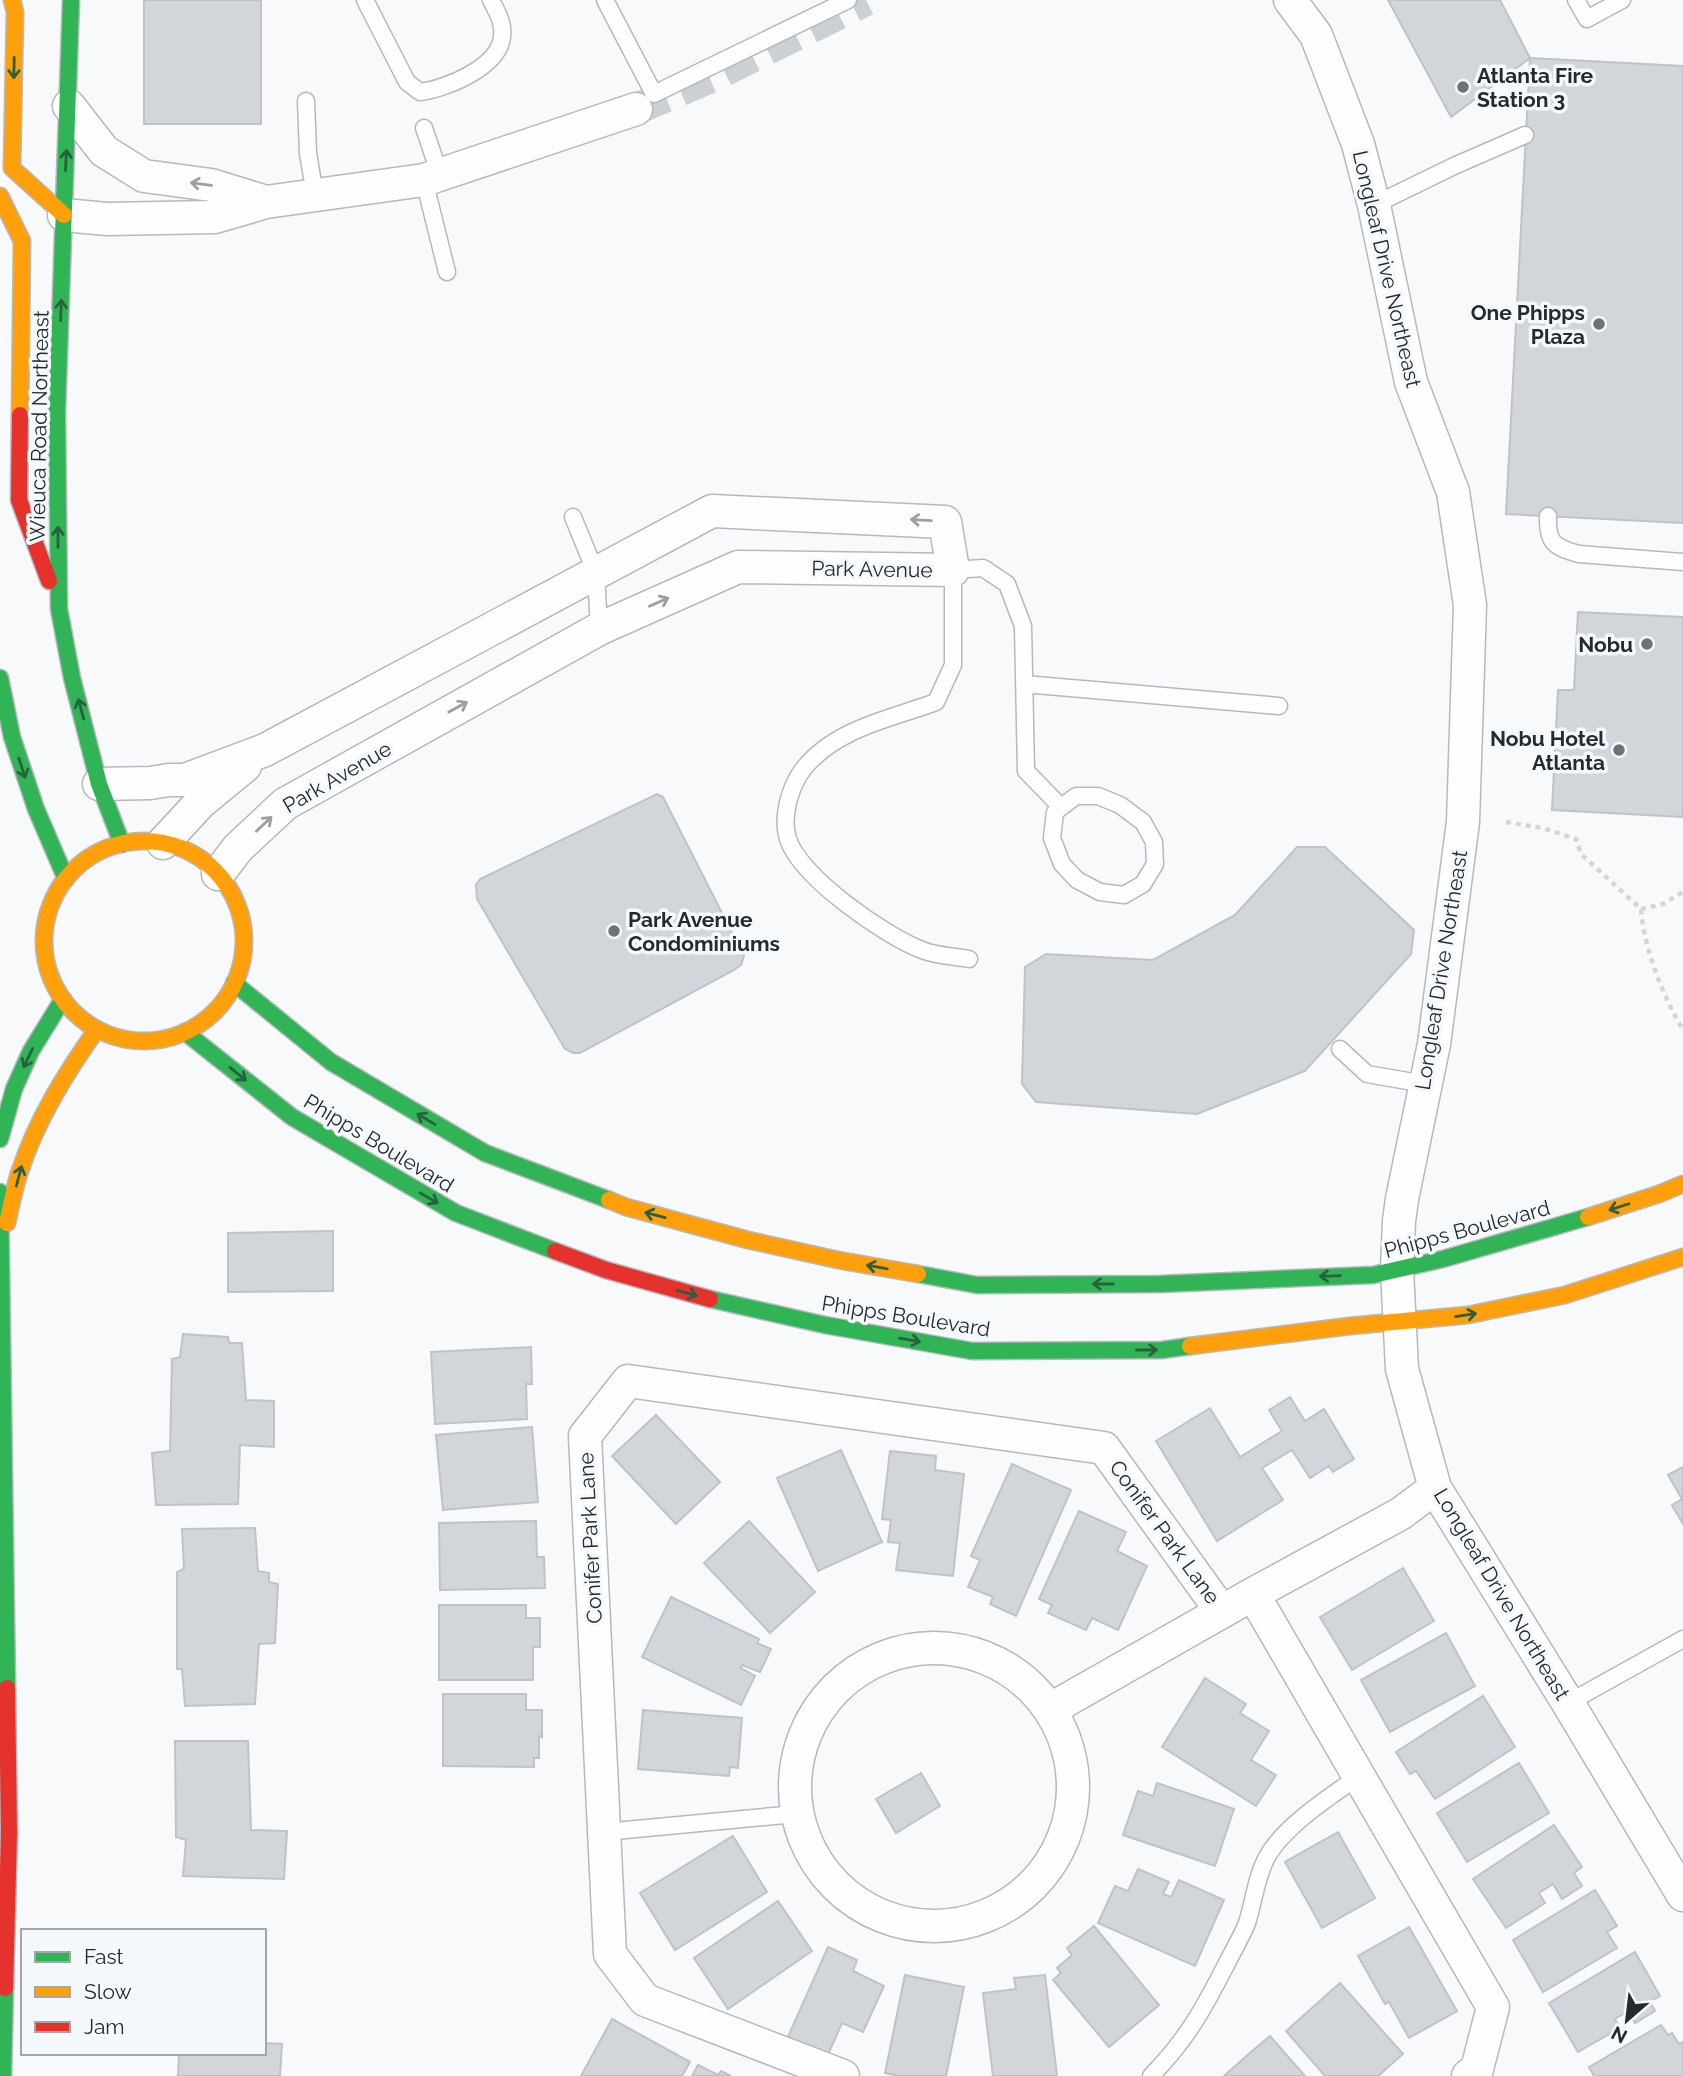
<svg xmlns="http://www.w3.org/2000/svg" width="1683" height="2076" font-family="Raleway,sans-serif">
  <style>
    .building { fill: #d2d6da; stroke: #bfc3c7; stroke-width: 2 }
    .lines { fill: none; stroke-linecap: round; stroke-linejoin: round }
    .street-tunnel { stroke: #cdd0d2; stroke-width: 32; stroke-dasharray: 32 16; stroke-linecap: butt }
    .lane-casing { stroke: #b5b9bd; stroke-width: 19 }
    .street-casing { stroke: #b5b9bd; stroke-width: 35 }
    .fast-casing { stroke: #b5b9bd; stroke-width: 19 }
    .slow-casing { stroke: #b5b9bd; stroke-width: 19 }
    .jam-casing { stroke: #b5b9bd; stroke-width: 19 }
    .path { stroke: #d4d5d6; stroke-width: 4.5; stroke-dasharray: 5 5; stroke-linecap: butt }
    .lane { stroke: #fefefe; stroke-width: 16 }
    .street { stroke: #fefefe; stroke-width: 32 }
    .fast { stroke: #30b455; stroke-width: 16 }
    .slow { stroke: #ff9f0a; stroke-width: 16 }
    .jam { stroke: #e5322d; stroke-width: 16 }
    .oneway { stroke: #29613f }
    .oneway2 { stroke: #9c9fa1 }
    .poi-dot { fill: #6e7277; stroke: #f6f9fc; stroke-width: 2.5 }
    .labels { text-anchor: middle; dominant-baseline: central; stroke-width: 7; stroke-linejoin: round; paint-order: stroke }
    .poi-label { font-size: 21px; font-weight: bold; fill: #242a30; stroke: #f6f9fc; text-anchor: end }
    .street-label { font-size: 21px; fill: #242a30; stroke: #f6f9fc }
  </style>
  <rect width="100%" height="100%" fill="#f7f9fb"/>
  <!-- building -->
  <path class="building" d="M144,0H261V124H144Z
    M1388,0H1500L1530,58L1451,117Z
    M1530,58L1683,66V523L1506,514Z
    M1578,612L1683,617V817L1552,810L1558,690H1574Z
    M657,794L663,797L744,956L741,965L734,970L580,1053H573L565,1049L477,899L476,885L480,879Z
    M1297,847H1325L1414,930L1411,954L1305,1071L1197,1114L1036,1102L1022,1084L1025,967L1046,954L1153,960L1235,915Z
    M333,1231V1291L228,1292V1233Z
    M183,1334L228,1337L229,1343H242L246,1400L274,1401V1447L240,1445L238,1504L156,1505L152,1453L170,1451L172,1359L180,1357Z
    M531,1347L532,1384H526L527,1419L435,1424L431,1352Z
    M1290,1397L1305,1421L1324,1409L1354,1459L1333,1472L1329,1466L1310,1478L1292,1450L1262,1468L1283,1500L1217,1541L1156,1441L1210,1408L1240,1457L1282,1431L1269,1410Z
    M656,1415L720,1482L676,1524L612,1456Z
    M532,1427L538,1502L443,1510L436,1435Z
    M841,1450L882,1542L818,1571L777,1478Z
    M890,1451L936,1456L935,1470L964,1474L953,1576L896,1570L900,1543L888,1542L891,1520L882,1519Z
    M1012,1464L1071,1490L1016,1616L990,1604L993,1597L968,1587L980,1560L971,1556Z
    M1683,1467V1524L1672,1505L1682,1499L1668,1475Z
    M1079,1511L1126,1532L1117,1551L1147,1566L1118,1630L1092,1618L1086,1630L1048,1613L1052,1605L1039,1599Z
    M536,1521L537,1557H544L545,1588L440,1590L439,1523Z
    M749,1521L815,1592L770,1633L704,1563Z
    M255,1528L258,1571L269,1573V1582L278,1584L275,1643L259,1644L255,1704L185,1706L182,1669H177V1572L184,1569L182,1529Z
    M1403,1568L1434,1621L1352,1670L1320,1617Z
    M671,1597L759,1639L757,1643L771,1649L760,1672L742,1665L741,1668L755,1676L741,1705L642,1657Z
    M439,1605H526V1618H540V1647H533V1680H439Z
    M1446,1633L1475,1686L1390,1732L1361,1680Z
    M1205,1678L1246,1704L1240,1713L1269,1731L1251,1760L1276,1775L1256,1806L1162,1747Z
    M443,1694H526V1710H542V1737L539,1736V1758H534V1767L443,1766Z
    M1483,1696L1515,1747L1435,1799L1416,1771L1410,1774L1396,1752Z
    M643,1710L742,1718L738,1768L730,1767L729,1776L638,1769Z
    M175,1741H248L251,1830L287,1831L284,1879L183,1876L186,1840L176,1837Z
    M1519,1763L1549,1813L1467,1862L1437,1813Z
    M921,1773L940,1806L896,1833L876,1799Z
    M1157,1783L1234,1809L1215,1866L1123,1835L1138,1791L1153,1796Z
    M1554,1825L1582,1867L1574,1873L1582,1886L1562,1899L1553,1884L1539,1893L1545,1903L1506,1928L1473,1879Z
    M1338,1832L1375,1898L1322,1928L1285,1862Z
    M733,1836L767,1892L675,1950L640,1893Z
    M1138,1869L1169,1882L1163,1894L1171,1897L1179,1880L1224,1900L1195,1966L1098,1923L1115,1886L1128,1891Z
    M1595,1890L1617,1926L1607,1932L1617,1948L1543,1992L1513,1940Z
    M778,1901L812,1951L728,2009L694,1958Z
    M1094,1926L1159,2005L1109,2047L1053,1980L1061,1973L1057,1968L1072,1955L1067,1948Z
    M1409,1927L1457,2011L1409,2038L1389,2002L1385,2004L1358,1956Z
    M828,1947L857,1960L853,1971L884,1986L863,2032L842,2023L827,2057L787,2039Z
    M1635,1952L1660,1996L1650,2002L1655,2011L1635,2023L1628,2011L1615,2019L1620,2028L1578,2052L1549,2003Z
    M905,1975L964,1987L946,2076H898L885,2073Z
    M1045,1975L1057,2076H993L983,1993L1016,1989L1014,1978Z
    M1340,1983L1403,2054L1378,2076H1325L1286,2031Z
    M612,2019L690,2062L682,2076H581Z
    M1661,2025L1668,2035L1672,2033L1679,2044L1683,2042V2076H1594L1589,2067Z
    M1270,2036L1305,2076H1224L1251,2052Z
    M264,2043L282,2044L280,2076H178L179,2053H264Z
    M698,2065L718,2075L721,2071L731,2076H692Z"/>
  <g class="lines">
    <!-- street-tunnel -->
    <path class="street-tunnel" d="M636,109L711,77L866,0"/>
    <defs>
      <path id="lane" d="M365,0L407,82L420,92C446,89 499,67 502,37C504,23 497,12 491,0
        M605,0L654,94L848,0
        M1576,0L1587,19L1622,0
        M306,101L308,153L315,195
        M424,128L440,175
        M424,180L447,272
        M1374,205L1454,166L1525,135
        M1548,516C1547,543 1554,547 1579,554L1683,562
        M573,517L596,573L599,629
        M1024,684L1279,706
        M1076,796H1098L1120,805L1143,822L1154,842L1155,864L1143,884L1124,895L1100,892L1077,880L1062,864L1052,838L1055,812Z
        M969,959C954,956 936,956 922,950C885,936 800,877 788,839C781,817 790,786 804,768C837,728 890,719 936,702L953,665V570L983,568L1007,584L1023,626L1026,771L1061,807
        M1340,1049L1367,1074L1425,1084
        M1568,1703L1683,1639
        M604,1832L795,1814
        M1151,2076C1188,2038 1204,2008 1228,1961C1234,1949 1242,1936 1247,1923C1254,1901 1256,1877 1267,1857C1284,1826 1331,1796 1359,1776"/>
      <path id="street" d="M1290,0L1316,35L1358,144L1374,205L1411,382L1453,492L1470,605L1463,822L1434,1044L1402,1199L1399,1221L1397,1269L1402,1369L1435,1488L1568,1703L1683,1895
        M69,106L104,151L144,176L211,185L266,202
        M64,215L107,219L215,217L266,202L424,180L636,109
        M99,784L150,783L169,780H185L265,750L712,511L945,522L953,570L738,567L599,629L285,804L238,848L218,874
        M163,843L200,803L245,766
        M1253,1594L1493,2007L1477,2069L1468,2076
        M795 1787a139 139 0 1 1 278 0a139 139 0 1 1-278 0Z
        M1051,1709L1253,1594L1400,1514L1435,1488
        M843,2076L645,2000L610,1954L585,1436L628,1381L1104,1448L1222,1612"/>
      <path id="fast" d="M71,0L57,412L59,609L72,678L99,784L122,844
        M0,678L12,737L36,809L66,879
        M234,983L331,1062L485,1153L609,1200
        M185,1032L292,1117L456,1213L555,1251
        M0,1139L14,1089L31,1051L63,999
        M0,1192L7,1688
        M918,1274L977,1285L1160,1284L1373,1275L1443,1259L1588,1217
        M710,1299L825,1325L972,1351L1162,1350L1190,1346
        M3,2076L5,1988"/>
      <path id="slow" d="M12,0L15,12L12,168L64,215
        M0,196L22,241L20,415
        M44 941a100 100 0 1 1 200 0a100 100 0 1 1-200 0Z
        M609,1200L626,1207L748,1240L838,1260L918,1274
        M1588,1217L1659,1194L1683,1184
        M7,1223C11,1206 14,1188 20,1171C37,1119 66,1073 97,1029
        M1190,1346L1350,1326L1468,1315L1565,1295L1683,1257"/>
      <path id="jam" d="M20,415L19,500L49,581
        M555,1251L606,1270L710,1299
        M5,1988L9,1832L7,1688"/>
    </defs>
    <!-- lane casing -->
    <use href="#lane" class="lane-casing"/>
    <!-- street casing -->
    <use href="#street" class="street-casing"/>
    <!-- fast casing -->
    <use href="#fast" class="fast-casing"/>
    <!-- slow casing -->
    <use href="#slow" class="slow-casing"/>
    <!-- jam casing -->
    <use href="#jam" class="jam-casing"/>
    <!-- path -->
    <path class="path" d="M1506,822L1543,828L1576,839L1581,854L1641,909C1644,949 1663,996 1683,1030
      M1641,909L1663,904L1683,892"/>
    <!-- lane -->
    <use href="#lane" class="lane"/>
    <!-- street -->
    <use href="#street" class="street"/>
    <!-- fast -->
    <use href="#fast" class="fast"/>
    <!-- slow -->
    <use href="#slow" class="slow"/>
    <!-- jam -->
    <use href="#jam" class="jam"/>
  </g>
  <!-- one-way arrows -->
  <defs><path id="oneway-shaft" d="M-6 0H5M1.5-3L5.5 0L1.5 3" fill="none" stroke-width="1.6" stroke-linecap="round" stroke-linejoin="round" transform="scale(1.75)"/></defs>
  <g class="oneway">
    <use href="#oneway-shaft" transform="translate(14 68) rotate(91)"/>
    <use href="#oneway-shaft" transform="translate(66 160) rotate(-87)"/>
    <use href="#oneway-shaft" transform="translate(61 310) rotate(-88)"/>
    <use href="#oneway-shaft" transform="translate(58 537) rotate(-90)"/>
    <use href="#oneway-shaft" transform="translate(81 709) rotate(-105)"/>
    <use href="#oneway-shaft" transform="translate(22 768) rotate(72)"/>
    <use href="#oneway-shaft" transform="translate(28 1058) rotate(116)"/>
    <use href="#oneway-shaft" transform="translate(238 1074) rotate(39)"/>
    <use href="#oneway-shaft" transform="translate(426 1119) rotate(-149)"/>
    <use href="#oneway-shaft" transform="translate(19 1176) rotate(-75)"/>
    <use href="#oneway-shaft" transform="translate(429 1198) rotate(30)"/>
    <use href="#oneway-shaft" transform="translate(1619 1207) rotate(162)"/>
    <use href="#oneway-shaft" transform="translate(655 1215) rotate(-165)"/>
    <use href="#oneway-shaft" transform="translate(877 1267) rotate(-170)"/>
    <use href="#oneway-shaft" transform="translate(1330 1276) rotate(178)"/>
    <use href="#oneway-shaft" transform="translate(1103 1284) rotate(180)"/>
    <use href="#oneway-shaft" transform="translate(687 1293) rotate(15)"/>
    <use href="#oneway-shaft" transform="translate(1466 1315) rotate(-9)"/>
    <use href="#oneway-shaft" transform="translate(910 1340) rotate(10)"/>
    <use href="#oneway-shaft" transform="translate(1147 1350)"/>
  </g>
  <g class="oneway2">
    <use href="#oneway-shaft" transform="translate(201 184) rotate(-172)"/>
    <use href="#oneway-shaft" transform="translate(921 520) rotate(-177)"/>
    <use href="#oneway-shaft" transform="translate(659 602) rotate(-24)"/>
    <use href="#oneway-shaft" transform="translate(458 707) rotate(-29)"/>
    <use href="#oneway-shaft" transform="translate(264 824) rotate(-43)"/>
  </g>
  <!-- markers -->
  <g class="poi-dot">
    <circle cx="1463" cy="87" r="7"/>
    <circle cx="1599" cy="324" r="7"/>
    <circle cx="1647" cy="644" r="7"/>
    <circle cx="1619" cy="750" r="7"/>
    <circle cx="614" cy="931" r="7"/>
  </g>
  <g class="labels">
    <!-- poi labels -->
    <g class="poi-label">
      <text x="1477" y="75" text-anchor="start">Atlanta Fire<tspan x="1477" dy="24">Station 3</tspan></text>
      <text x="1585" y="312">One Phipps<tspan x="1585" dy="24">Plaza</tspan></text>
      <text x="1633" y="644">Nobu</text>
      <text x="1605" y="738">Nobu Hotel<tspan x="1605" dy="24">Atlanta</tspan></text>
      <text x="628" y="919" text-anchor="start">Park Avenue<tspan x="628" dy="24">Condominiums</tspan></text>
    </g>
    <!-- street labels -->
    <g class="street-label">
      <text transform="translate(1387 269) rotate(77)">Longleaf Drive Northeast</text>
      <text transform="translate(39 426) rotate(-89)">Wieuca Road Northeast</text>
      <text transform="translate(872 569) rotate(1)">Park Avenue</text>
      <text transform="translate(337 777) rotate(-30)">Park Avenue</text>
      <text transform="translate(1441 970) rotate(-81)">Longleaf Drive Northeast</text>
      <text transform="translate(379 1143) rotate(31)">Phipps Boulevard</text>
      <text transform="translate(1467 1229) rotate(-15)">Phipps Boulevard</text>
      <text transform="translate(906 1316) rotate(9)">Phipps Boulevard</text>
      <text transform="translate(1165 1532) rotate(54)">Conifer Park Lane</text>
      <text transform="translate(590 1538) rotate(-93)">Conifer Park Lane</text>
      <text transform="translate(1502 1594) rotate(59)">Longleaf Drive Northeast</text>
    </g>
  </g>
  <!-- legend -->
  <rect x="21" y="1929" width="245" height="126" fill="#f6f9fc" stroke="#a2a6aa" stroke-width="2"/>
  <rect x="35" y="1952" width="35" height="10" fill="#30b455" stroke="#a2a6aa" stroke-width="2"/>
  <text x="84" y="1964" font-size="21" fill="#242a30">Fast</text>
  <rect x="35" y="1987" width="35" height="10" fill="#ff9f0a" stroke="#a2a6aa" stroke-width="2"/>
  <text x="84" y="1999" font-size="21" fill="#242a30">Slow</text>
  <rect x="35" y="2022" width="35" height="10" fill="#e5322d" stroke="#a2a6aa" stroke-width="2"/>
  <text x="84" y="2034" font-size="21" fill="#242a30">Jam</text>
  <!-- north arrow -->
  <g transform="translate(1627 2020) rotate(208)" stroke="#f6f9fc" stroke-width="5" paint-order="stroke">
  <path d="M0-5L12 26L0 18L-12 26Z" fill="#242a30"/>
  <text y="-10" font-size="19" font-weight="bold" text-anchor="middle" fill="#242a30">N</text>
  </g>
</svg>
